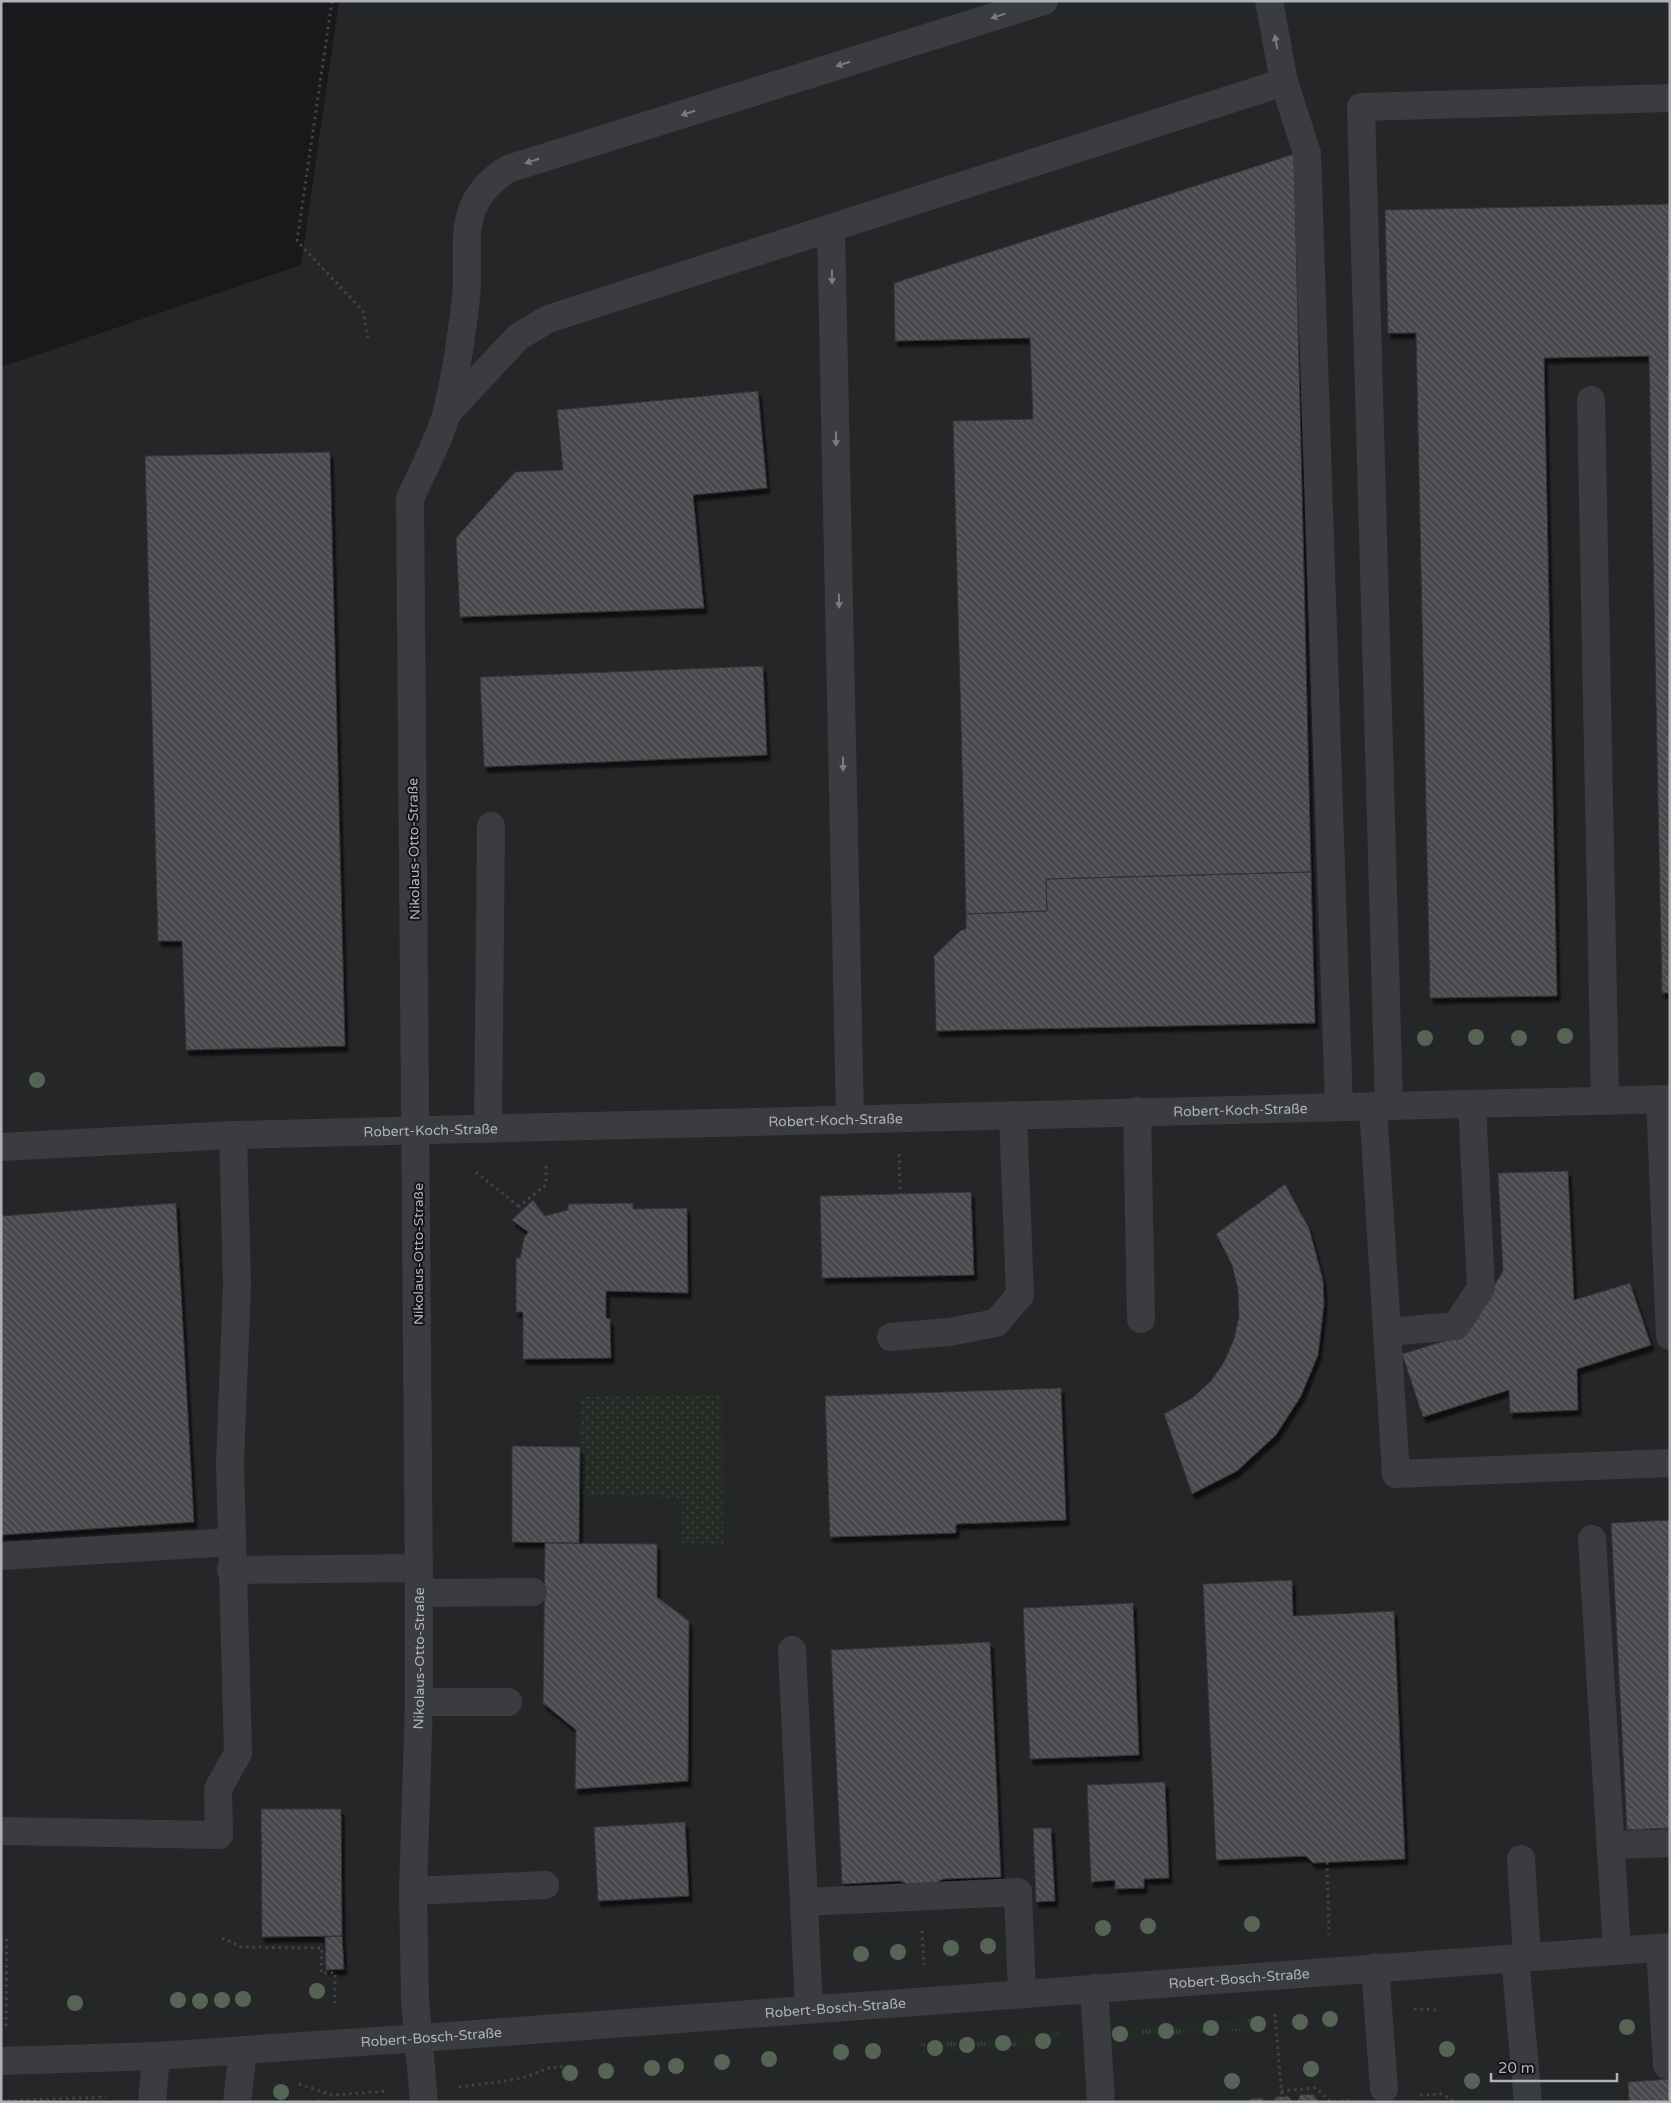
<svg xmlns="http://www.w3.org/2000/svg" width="1671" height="2103" font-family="'Varela Round',sans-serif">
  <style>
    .built { fill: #252628 }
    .grass { fill: url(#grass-tufts) }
    .park { fill: url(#park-dots) }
    .building { fill: url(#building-back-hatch); stroke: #333437; filter: url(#shadow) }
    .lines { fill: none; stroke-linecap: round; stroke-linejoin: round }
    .path { stroke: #414347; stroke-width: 3; stroke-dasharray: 2.5 4; stroke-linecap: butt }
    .minor { stroke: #3a3c40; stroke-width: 28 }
    .tree { fill: #566456 }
    .oneway { fill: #797d83 }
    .labels { text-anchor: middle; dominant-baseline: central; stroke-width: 4; stroke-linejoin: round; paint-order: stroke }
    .street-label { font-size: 14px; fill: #adb2b9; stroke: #141416 }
  </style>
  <defs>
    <pattern id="grass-tufts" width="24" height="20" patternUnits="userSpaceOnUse" patternTransform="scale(1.25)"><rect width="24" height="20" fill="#232b24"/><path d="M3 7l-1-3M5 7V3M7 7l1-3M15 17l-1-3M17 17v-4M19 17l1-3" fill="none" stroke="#404742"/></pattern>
    <pattern id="park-dots" width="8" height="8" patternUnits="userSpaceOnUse" patternTransform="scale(1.25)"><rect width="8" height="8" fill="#232b24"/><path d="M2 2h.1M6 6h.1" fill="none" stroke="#404742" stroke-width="1.8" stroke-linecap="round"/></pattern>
    <pattern id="building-back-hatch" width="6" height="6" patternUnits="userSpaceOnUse" patternTransform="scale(1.25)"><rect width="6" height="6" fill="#484a4d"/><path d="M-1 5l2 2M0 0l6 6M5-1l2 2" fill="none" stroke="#606265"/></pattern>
    <filter id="shadow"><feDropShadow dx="3" dy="5.5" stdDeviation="1" flood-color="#0009"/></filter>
  </defs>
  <rect width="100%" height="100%" fill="#19191b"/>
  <!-- built -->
  <path class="built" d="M339,1H1670V2102H1V367L301,265Z"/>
  <!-- grass -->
  <path class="grass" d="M1264,2018L1265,2029L1112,2040L1111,2029Z
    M1066,2032L1067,2043L922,2054L921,2044Z"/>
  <!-- park -->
  <path class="park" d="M722,1394L723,1544L682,1543V1498L579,1495L580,1397Z"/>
  <!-- building -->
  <path class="building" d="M1294,154L1311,872L1046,879L1047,911L966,914L953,421L1033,419L1030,338L895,341L894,283Z
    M1670,204V993H1662L1649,356L1544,358L1557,996L1430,998L1416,333H1388L1385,210Z
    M758,391L767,488L693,495L704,608L460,617L456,538L515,472L563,470L557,410Z
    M330,452L345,1046L186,1050L182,941H158L145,456Z
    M763,666L767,755L484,767L480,677Z
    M1311,872L1315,1023L936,1031L934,956L961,930L966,929V914L1047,911L1046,879Z
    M1568,1171L1574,1300L1630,1283L1651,1345L1577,1369L1578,1410L1510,1413L1509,1390L1423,1417L1402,1354L1464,1335L1503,1271L1498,1173Z
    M1285,1184L1309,1228L1323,1280L1324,1304L1318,1355L1301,1396L1276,1435L1237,1471L1192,1494L1164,1414L1192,1398L1211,1381L1224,1362L1234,1339L1239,1316L1238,1290L1232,1265L1216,1234Z
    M971,1192L974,1275L822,1278L820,1196Z
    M533,1200L545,1216L568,1210V1204L633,1203V1209L687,1208L688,1293L606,1291V1318L610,1319L611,1358L523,1359V1312H516V1258H520L524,1238L528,1232L512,1220Z
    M176,1203L194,1522L1,1535V1216Z
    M1061,1388L1066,1520L956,1524V1533L830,1537L825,1396Z
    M512,1446L580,1447L579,1543L512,1542Z
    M1670,1520V1828L1627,1830L1611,1523Z
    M545,1543L657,1544V1597L689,1621L688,1781L575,1789L576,1730L543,1703Z
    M1292,1580L1293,1616L1394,1611L1405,1859L1313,1863L1306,1856L1216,1860L1203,1584Z
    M1133,1603L1139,1755L1030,1759L1023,1608Z
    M990,1642L1001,1877L943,1879L932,1885L912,1886L900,1881L842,1884L831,1650Z
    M1165,1782L1169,1878L1144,1879V1888L1115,1889V1880L1091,1882L1087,1785Z
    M261,1809H341L342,1936L262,1937Z
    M685,1822L689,1896L598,1901L594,1827Z
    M1033,1828H1051L1055,1901L1036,1902Z
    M342,1936L344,1969L326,1970L325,1937Z
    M1670,2079V2102H1629L1628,2082Z
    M1313,2094L1319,2102H1297L1300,2095Z
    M1288,2096L1293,2102H1273L1276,2097Z
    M1262,2098L1265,2102H1248L1250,2099Z"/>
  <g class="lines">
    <!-- path -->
    <path class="path" d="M332,1L297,241L363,311L368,338
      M899,1154L900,1194
      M476,1172L522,1209
      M518,1207L546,1185V1162
      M1327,1862L1329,1935
      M922,1931L924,1965
      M222,1938L242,1947L322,1948L321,1973H335V2006
      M1414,2009L1436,2010
      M1275,2014L1282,2097
      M6,2026L7,1936
      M299,2084L332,2095L388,2091
      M459,2087L505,2081L527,2077L547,2068L570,2066
      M1281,2091L1316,2088L1331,2102L1351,2100
      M1420,2095L1442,2094L1455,2102
      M1,2101L106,2097
      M318,2102L319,2097"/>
    <!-- minor -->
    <g class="minor">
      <path d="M1269,1L1284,82L1307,153L1339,1107"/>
      <path d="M831,228L850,1119"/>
      <path d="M1591,400L1605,1101"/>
      <path d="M447,413L518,337L548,319L1284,82"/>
      <path d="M1660,1100L1670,1336"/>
      <path d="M1373,1106L1396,1474L1670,1463"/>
      <path d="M1389,1106L1361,107L1670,98"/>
      <path d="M1137,1111L1141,1319"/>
      <path d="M488,1129L491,826"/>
      <path id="s1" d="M1,1147L233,1135L1670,1099"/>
      <path d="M1387,1332L1456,1326L1481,1288L1472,1104"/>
      <path d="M891,1337L949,1332L996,1323L1020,1295L1013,1115"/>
      <path d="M1592,1539L1617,1951"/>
      <path d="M1,1556L231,1542"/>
      <path d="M231,1570L419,1568"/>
      <path d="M419,1593L533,1592"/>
      <path d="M792,1650L809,2009"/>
      <path d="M419,1702H508"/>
      <path d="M1,1831L219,1835L218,1789L238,1753L230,1463L237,1284L233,1135"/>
      <path d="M1611,1845L1670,1843"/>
      <path d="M1521,1859L1527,1957"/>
      <path d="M413,1891L545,1885"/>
      <path d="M804,1902L1018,1892L1022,1993"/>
      <path d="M1660,1948L1667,2065"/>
      <path d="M1515,1958L1528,2102"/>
      <path d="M1375,1967L1384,2089"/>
      <path d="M1094,1988L1101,2102"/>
      <path id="s2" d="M1,2061L156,2056L420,2038L1670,1947"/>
      <path d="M152,2102L156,2056"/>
      <path d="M237,2102L243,2050"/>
      <path id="s3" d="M424,2102L415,2000L413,1891L419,1702V1593L410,499C421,474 441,437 447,411C455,379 462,332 466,298C471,245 452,204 508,169L1044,1"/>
    </g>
  </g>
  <!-- trees -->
  <g class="tree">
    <circle cx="1565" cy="1036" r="8"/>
    <circle cx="1476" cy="1037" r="8"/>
    <circle cx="1425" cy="1038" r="8"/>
    <circle cx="1519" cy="1038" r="8"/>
    <circle cx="37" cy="1080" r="8"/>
    <circle cx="1252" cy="1924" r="8"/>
    <circle cx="1148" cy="1926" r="8"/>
    <circle cx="1103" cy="1928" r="8"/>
    <circle cx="988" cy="1946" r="8"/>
    <circle cx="951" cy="1948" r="8"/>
    <circle cx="898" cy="1952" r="8"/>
    <circle cx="861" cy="1954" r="8"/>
    <circle cx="317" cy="1991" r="8"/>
    <circle cx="243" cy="1999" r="8"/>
    <circle cx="178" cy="2000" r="8"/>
    <circle cx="222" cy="2000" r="8"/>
    <circle cx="200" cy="2001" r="8"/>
    <circle cx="75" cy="2003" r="8"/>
    <circle cx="1330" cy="2019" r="8"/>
    <circle cx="1300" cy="2022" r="8"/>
    <circle cx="1258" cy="2024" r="8"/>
    <circle cx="1627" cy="2027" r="8"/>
    <circle cx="1211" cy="2028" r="8"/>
    <circle cx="1166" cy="2031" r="8"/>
    <circle cx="1120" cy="2034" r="8"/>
    <circle cx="1043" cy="2041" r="8"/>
    <circle cx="1003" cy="2043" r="8"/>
    <circle cx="967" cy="2045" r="8"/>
    <circle cx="935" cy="2048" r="8"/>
    <circle cx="1447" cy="2049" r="8"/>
    <circle cx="873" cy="2051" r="8"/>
    <circle cx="841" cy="2052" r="8"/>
    <circle cx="769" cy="2059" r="8"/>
    <circle cx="722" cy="2062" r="8"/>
    <circle cx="676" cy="2066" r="8"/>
    <circle cx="652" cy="2068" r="8"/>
    <circle cx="1311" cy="2069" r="8"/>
    <circle cx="606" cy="2071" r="8"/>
    <circle cx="570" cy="2073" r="8"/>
    <circle cx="1232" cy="2081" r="8"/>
    <circle cx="1472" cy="2081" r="8"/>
    <circle cx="281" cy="2092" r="8"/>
  </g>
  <!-- one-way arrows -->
  <defs><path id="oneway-solid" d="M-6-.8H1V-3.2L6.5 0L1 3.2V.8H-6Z" transform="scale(1.25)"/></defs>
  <g class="oneway">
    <use href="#oneway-solid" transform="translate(998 16) rotate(163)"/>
    <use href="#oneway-solid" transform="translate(1276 42) rotate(-100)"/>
    <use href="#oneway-solid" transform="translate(843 64) rotate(163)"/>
    <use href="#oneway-solid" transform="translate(688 113) rotate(163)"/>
    <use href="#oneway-solid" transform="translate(532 161) rotate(163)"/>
    <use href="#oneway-solid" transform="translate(832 277) rotate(89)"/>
    <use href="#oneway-solid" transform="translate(836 439) rotate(89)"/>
    <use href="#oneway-solid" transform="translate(839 601) rotate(89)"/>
    <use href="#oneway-solid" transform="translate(843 764) rotate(89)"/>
  </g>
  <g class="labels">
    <!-- street labels -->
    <g class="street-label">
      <text transform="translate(414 849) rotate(-91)">Nikolaus-Otto-Straße</text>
      <text stroke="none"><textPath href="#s1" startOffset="1240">Robert-Koch-Straße</textPath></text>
      <text stroke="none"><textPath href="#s1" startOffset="835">Robert-Koch-Straße</textPath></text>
      <text stroke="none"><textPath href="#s1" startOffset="430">Robert-Koch-Straße</textPath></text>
      <text transform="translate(418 1254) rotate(-90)">Nikolaus-Otto-Straße</text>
      <text stroke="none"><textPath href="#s3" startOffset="444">Nikolaus-Otto-Straße</textPath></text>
      <text stroke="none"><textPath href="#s2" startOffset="1241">Robert-Bosch-Straße</textPath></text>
      <text stroke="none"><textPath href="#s2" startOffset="836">Robert-Bosch-Straße</textPath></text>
      <text stroke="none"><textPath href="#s2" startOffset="431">Robert-Bosch-Straße</textPath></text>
    </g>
  </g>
  <!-- border -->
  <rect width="1671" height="2103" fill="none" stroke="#adb2b9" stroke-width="5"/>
  <!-- scale -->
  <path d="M1491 2073v8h126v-8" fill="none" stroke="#adb2b9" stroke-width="2.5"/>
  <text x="1498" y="2073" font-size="15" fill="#adb2b9" stroke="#141416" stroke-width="4" paint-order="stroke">20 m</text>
</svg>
